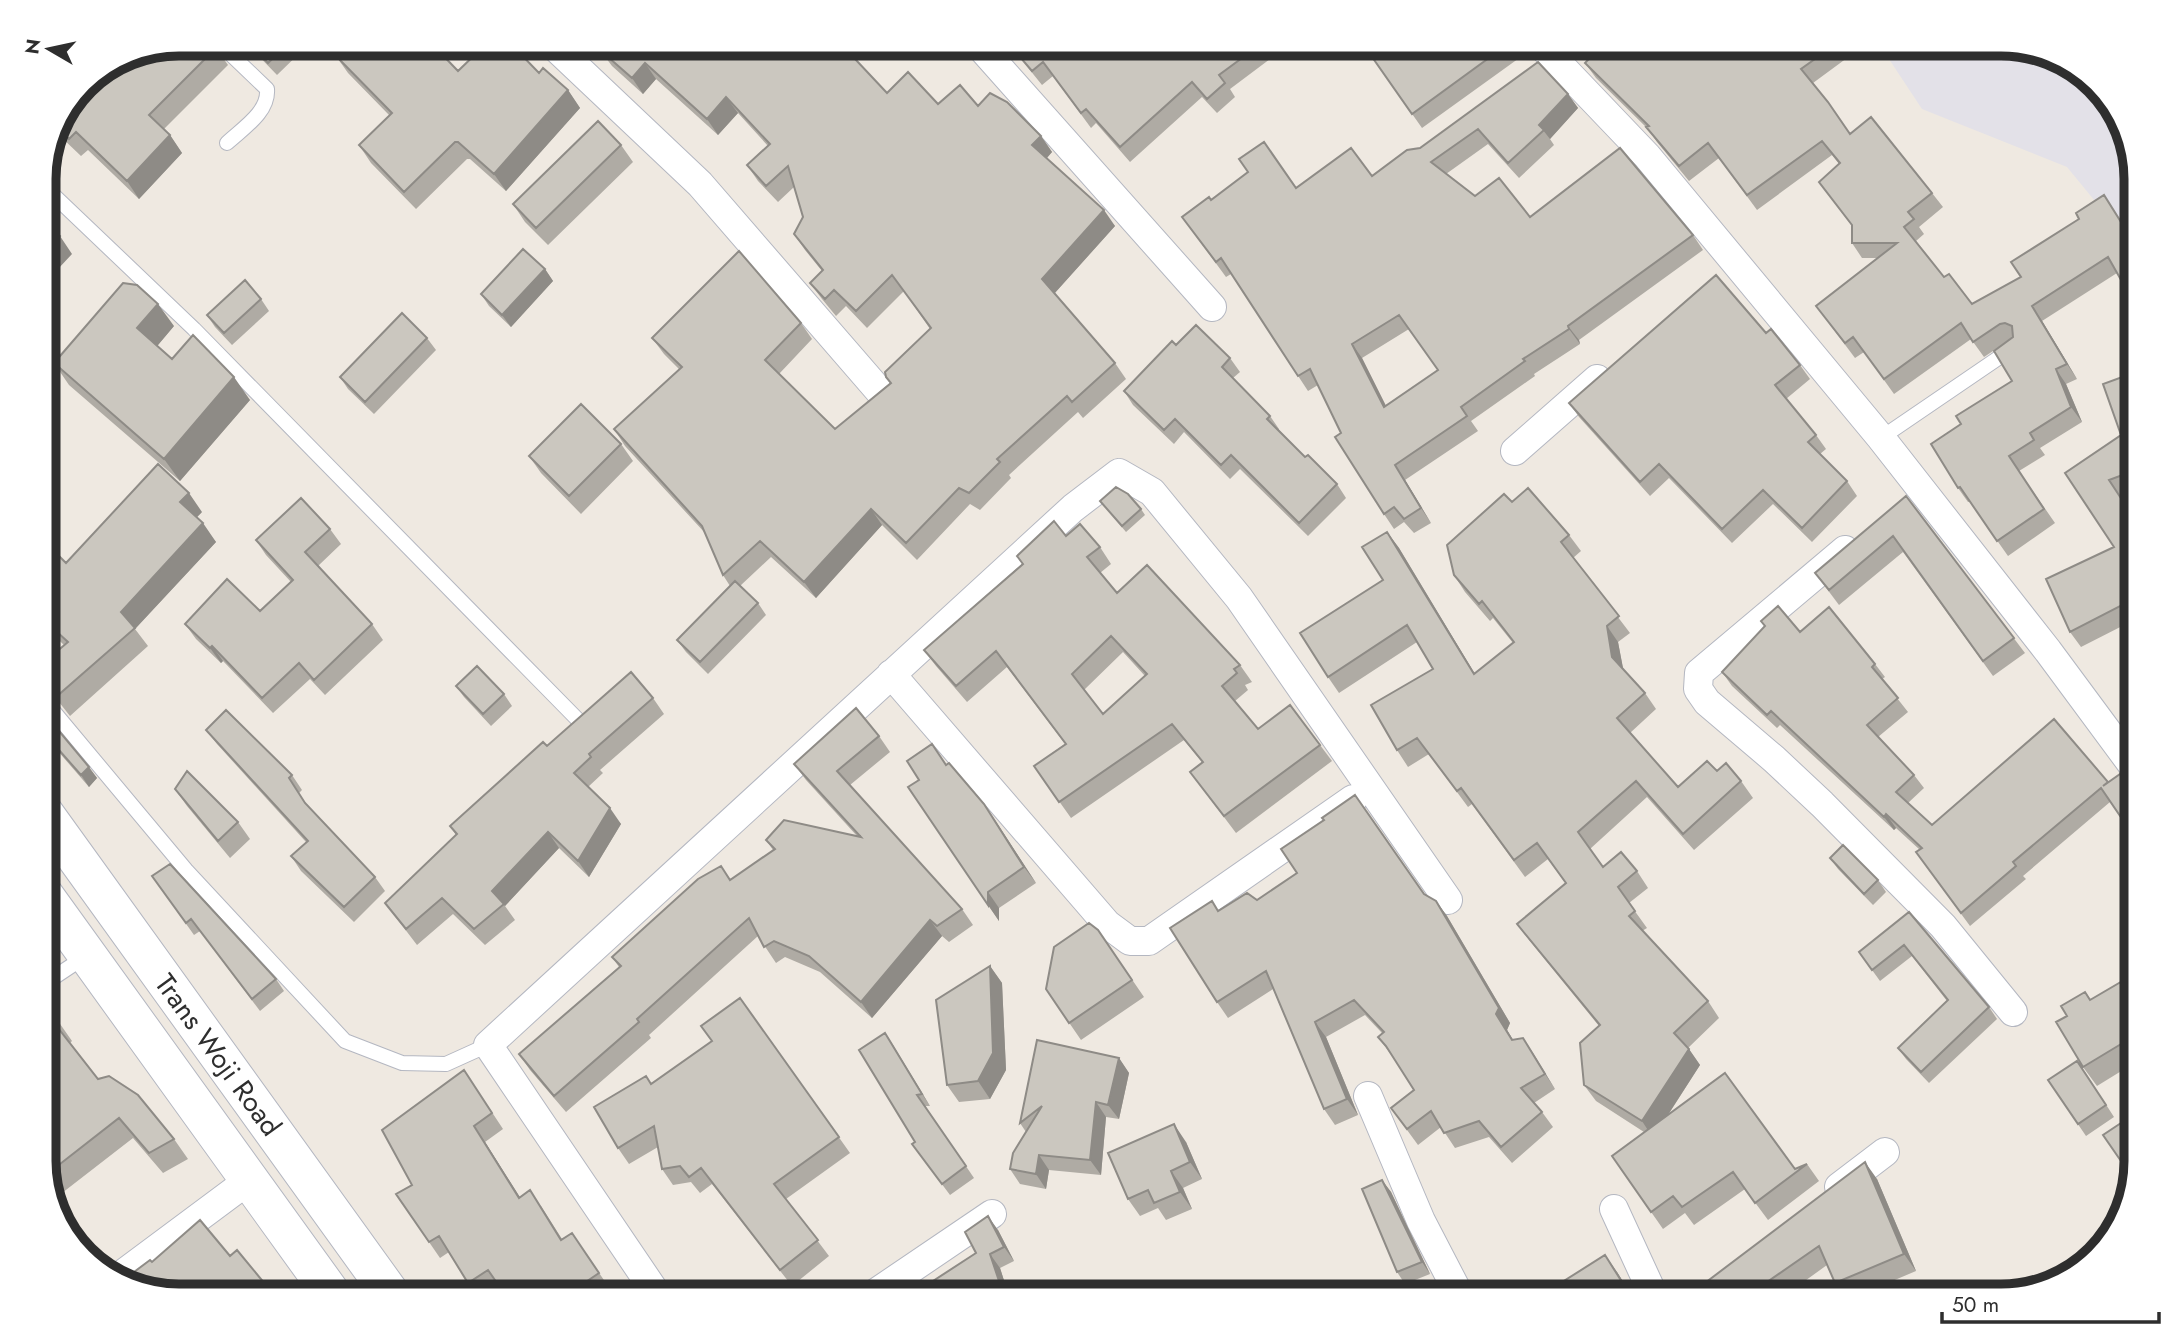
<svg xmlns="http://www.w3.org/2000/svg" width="2180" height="1340" font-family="Jost,sans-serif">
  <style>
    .industrial { fill: #e3e1e8 }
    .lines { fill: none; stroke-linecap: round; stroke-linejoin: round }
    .service-casing { stroke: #b4b7c1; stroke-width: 16 }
    .minor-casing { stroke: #b4b7c1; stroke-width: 30 }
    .secondary-casing { stroke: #b4b7c1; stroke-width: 40 }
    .service { stroke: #fff; stroke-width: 14 }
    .minor { stroke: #fff; stroke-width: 28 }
    .secondary { stroke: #fff; stroke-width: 38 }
    .wall { fill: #afaba4; fill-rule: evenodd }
    .shaded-wall { fill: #8e8b86 }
    .building { fill: #cbc7bf; stroke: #8e8b86; stroke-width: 2; fill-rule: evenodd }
    .labels { text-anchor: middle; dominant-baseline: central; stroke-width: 6; stroke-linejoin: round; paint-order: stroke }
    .street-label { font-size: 28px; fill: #2e2e2e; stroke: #fff }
    .rim { fill: none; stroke: #2e2e2e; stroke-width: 9 }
  </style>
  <rect width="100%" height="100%" fill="#efe9e1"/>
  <!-- industrial -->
  <path class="industrial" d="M1879,44H2001L2069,62L2118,111L2136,170V251L2067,167L1922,109Z"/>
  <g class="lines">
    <defs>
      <path id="service" d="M220,44L267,89C269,112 243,128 227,143
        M44,186L194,329L581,723
        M44,333L47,336
        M1881,438L2013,348
        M44,700L186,870L345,1041L402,1063L446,1064L488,1045
        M44,984L86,956"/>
      <path id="minor" d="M552,44L700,184L881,393
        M978,44L1212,307
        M1540,44L1647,156L1881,438L2048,651L2136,770
        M1515,451L1597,379
        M1845,550L1699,673L1698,689L1707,702L1774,759L1822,804L1943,926L2013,1012
        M891,674L1107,924L1130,941H1149L1353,799
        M1368,1096L1421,1221L1460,1296
        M1839,1187L1885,1152
        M1614,1209L1654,1296
        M116,1279L249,1180
        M658,1296L488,1045L1073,508L1119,473L1152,492L1239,598L1448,900
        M871,1296L992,1214"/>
      <path id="secondary" d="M44,813L392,1296
        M44,895L333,1296"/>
    </defs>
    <!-- service casing -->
    <use href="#service" class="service-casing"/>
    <!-- minor casing -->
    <use href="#minor" class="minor-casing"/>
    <!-- secondary casing -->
    <use href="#secondary" class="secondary-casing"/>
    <!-- service -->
    <use href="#service" class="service"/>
    <!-- minor -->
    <use href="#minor" class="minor"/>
    <!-- secondary -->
    <use href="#secondary" class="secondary"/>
  </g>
  <!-- wall -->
  <path class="wall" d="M247,44H309L277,75Z
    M1009,44H1290L1230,89L1235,97L1217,113L1202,97L1130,162L1096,123L1091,128L1053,76L1042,85Z
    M1363,44H1513L1522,56L1422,128Z
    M1602,44H1866L1813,83L1850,134L1932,193L1943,207L1919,227L1924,234L1916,241L1944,277L1972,304L2021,277L2114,210L2136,245V304L2117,273L2042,321L2077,379L2066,384L2082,422L2040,448L2045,455L2019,471L2055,523L2008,556L1970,502H1968L1958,488L1961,424L2012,381L2011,339L1984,357L1971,339L1894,394L1864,352L1855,358L1816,306L1878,258H1862L1852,243V226L1819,182L1839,164L1832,155L1757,210L1719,158L1689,181L1657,142L1648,129L1596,78L1585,63L1603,45Z
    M216,48L228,65L164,129L170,135L182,153L139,199L88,150L81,156L60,136L84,83Z
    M600,50L887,93L938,104L978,106L1041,136L1052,152L1047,158L1115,226L1054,294L1115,363L1126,379L1083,418L1078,412L1009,475L1011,478L980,510L970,504L917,560L882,525L816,598L771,557L740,586L758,603L766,615L708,674L686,652L677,640L730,586L723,575L705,533L625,446L614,429L679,369L664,354L652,338L801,323L812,339L779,374L835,429L890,383L886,377L930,329L904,291L867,328L846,306L836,316L822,299L810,283L822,271L805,250L794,234L803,217L794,187L778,202L758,181L747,165L768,146L738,113L718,135L656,79L643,94L612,66Z
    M336,56L458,71L539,73L568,90L580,108L506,191L470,159H467L416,209L371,163L359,145L390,116L348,73Z
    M1568,94L1578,108L1550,139L1554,145L1519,178L1488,144L1446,174L1475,196L1530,217L1693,235L1703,250L1579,340L1580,344L1534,374L1535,376L1471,421L1478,431L1405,480L1431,523L1414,533L1404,522L1394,529L1384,514L1341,433L1318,385L1308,391L1231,274L1226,277L1182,217L1211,200L1248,172L1296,188L1372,176L1420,148ZM1409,329L1438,370L1386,406L1362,358Z
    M621,145L633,162L548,245L525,222L513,204Z
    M545,269L553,281L511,327L489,306L481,294Z
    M261,299L269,311L232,345L215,327L207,315Z
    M174,326L157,346L172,359L250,400L180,481L69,385L54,363Z
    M1766,333L1800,365L1810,379L1786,399L1816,435L1826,449L1820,454L1847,481L1857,496L1812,542L1773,504L1732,543L1669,478L1650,496L1579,417L1569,403Z
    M427,338L436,350L374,414L348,389L340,377Z
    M1176,345L1230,358L1240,372L1233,378L1270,416L1279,429V430L1305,457L1337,484L1346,498L1308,536L1240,469L1230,479L1184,432L1174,444L1133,405L1124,391Z
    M2136,372V489L2120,495L2136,520V619L2081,647L2070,632L2114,547L2065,473L2121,435Z
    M621,444L633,461L581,514L541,473L529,456Z
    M1906,496L2025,653L1993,676L1903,552L1839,605L1815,573Z
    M1100,501L1141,509L1145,515L1126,532Z
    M1512,502L1569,535L1581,551L1573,558L1630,633L1618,642L1623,669L1645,693L1656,709L1630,733L1678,787L1717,771L1741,781L1753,798L1694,850L1647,797L1590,849L1603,867L1637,871L1648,888L1629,903L1647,928L1642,931L1708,1001L1719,1018L1688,1048L1700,1065L1668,1115L1795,1169L1807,1164L1819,1181L1768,1220L1745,1189L1694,1225L1685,1213L1663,1229L1612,1156L1644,1132L1596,1101L1584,1085L1599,1026L1529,940L1517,924L1566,884L1548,859L1525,877L1472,804L1468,807L1429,754L1408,767L1397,750L1433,669L1417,642L1339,693L1328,677L1383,580L1387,532L1399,548L1475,674L1513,643L1493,618L1490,621L1465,592L1454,575Z
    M202,512L196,518L216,542L135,629L148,646L70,716L44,683V675L54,667L48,659L64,645L44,626V541L66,563Z
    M330,529L341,544L318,566L372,624L383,640L325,695L310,679L273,713L223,661L221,663L196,639L185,624L260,611L291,582L266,555L256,540Z
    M1066,536L1100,547L1111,564L1100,573L1117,593L1240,665L1252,682L1245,685L1248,690L1235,701L1258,729L1320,745L1332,761L1236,833L1190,772L1202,762L1184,740L1071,818L1034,766L1065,744L1007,667L967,702L936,666L924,650L1022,564L1017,556ZM1123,652L1145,676L1103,714L1084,690Z
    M1761,621L1800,632L1875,664L1885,677L1882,679L1908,712L1878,737L1914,775L1924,788L1908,803L1932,825L2108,782L2136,791V839L2110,802L2023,876L2026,879L1970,926L1926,866L1920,850L1896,828L1894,830L1780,725L1777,728L1732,686L1722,672L1765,627Z
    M456,686L504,694L512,706L491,726L464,697Z
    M653,698L664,714L600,770L603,773L588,787L621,824L589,877L559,848L505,906L515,920L485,945L453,914L417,945L385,903L456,835L450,826L547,746Z
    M44,713L97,778L89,787L44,735Z
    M206,730L292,775L302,790L299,793L306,804L375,877L385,891L354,922L301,871L291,856L306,842L217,744Z
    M879,736L890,752L850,785L962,909L973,925L949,942L942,936L872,1018L820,972L785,957L776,963L758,936L649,1035L651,1038L566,1112L530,1070L519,1054L619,967L612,957L731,880L773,850L766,840L857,836L806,780L794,764Z
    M946,765L984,804L1036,883L999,908V921L908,787Z
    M175,789L238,822L250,839L230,858L187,806Z
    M1830,858L1878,880L1886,892L1873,905L1838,869Z
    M152,876L276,979L284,991L260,1011L200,931L194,935Z
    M1424,894L1436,901L1447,916L1510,1023L1507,1030L1513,1040L1523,1038L1555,1089L1534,1103L1542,1112L1553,1127L1512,1163L1489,1137L1455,1148L1441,1127L1418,1145L1391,1108L1414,1090L1394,1058L1389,1052L1378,1037L1382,1033L1365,1015L1326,1037L1358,1115L1335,1125L1324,1109L1273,989L1228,1018L1217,1002L1219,911L1257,900Z
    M1909,912L1989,1007L1997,1019L1929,1083L1906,1059L1898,1048L1947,1001L1912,956L1880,981L1859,952Z
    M1098,930L1144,997L1081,1040L1046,989Z
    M2136,965V1062L2097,1086L2083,1067L2067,1016L2085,992L2091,1000L2136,973Z
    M990,966L1002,983L1006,1070L990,1099L959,1102L947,1085Z
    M740,998L850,1153L786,1199L829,1256L792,1286L712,1184L700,1193L691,1182L673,1185L662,1169L658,1147L629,1164L618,1148L652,1084L712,1041Z
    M44,1007L58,1021L72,1041L70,1043L98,1079L174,1139L188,1159L163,1173L133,1138L53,1200L44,1170Z
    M885,1033L930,1106H925L974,1178L950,1195L912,1144L915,1142Z
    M1037,1040L1119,1058L1129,1073L1119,1119L1106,1117L1101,1175L1049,1170L1046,1189L1020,1184L1010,1169L1026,1132L1020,1123Z
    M464,1070L503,1129L485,1142L519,1197L541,1206L562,1239L572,1233L610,1289L599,1296H506L499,1286L482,1296H478L449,1252L440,1258L429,1242Z
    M2085,1072L2114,1117L2086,1136L2048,1080Z
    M1186,1142L1202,1179L1183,1188L1192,1209L1166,1220L1158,1208L1140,1216L1128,1199Z
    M1877,1179L1916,1271L1857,1296H1844L1835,1283L1827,1265L1784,1296H1681L1693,1292Z
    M1382,1180L1391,1192L1430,1274L1405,1284L1397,1272Z
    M998,1230L1014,1261L1000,1268L1009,1296H910L976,1253Z
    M1617,1272L1632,1296H1540Z"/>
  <!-- shaded-wall -->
  <path class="shaded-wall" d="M645,63L656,79L643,94L632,78Z
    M568,90L580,108L506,191L494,174Z
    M1568,94L1578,108L1550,139L1539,125Z
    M726,97L738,113L718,135L707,119Z
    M170,135L182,153L139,199L127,181Z
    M1041,136L1052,152L1044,161L1032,145Z
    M1104,210L1115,226L1053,295L1042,279Z
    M60,236L72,254L44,284V254Z
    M545,269L553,281L511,327L502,315Z
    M158,304L174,326L153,351L137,328Z
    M2032,306L2042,321L2077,379L2067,364Z
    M1568,326L1579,340L1580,344L1569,329Z
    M1352,344L1362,358L1394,422L1384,407Z
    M2056,369L2066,384L2082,422L2071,407Z
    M234,377L250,400L180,481L164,459Z
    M1395,465L1405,480L1431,523L1421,508Z
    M189,493L202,512L193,521L180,502Z
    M871,509L882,525L816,598L804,582Z
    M203,523L216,542L135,629L121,612Z
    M1387,532L1399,548L1485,691L1474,674Z
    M1607,626L1618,642L1624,673L1612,657Z
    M212,646L223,661L221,663L210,648Z
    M89,767L97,778L89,787L81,775Z
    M984,804L995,820L1036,883L1024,867Z
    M610,808L621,824L589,877L578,861Z
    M1886,814L1896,828L1894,830L1884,817Z
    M548,832L559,848L505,906L492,891Z
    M988,892L999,908V921L988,905Z
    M1436,901L1447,916L1510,1023L1507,1030L1523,1056L1496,1014Z
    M930,920L942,936L872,1018L861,1002Z
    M990,966L1002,983L1006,1070L990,1099L978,1081Z
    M1315,1022L1326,1037L1358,1115L1347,1099Z
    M885,1033L893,1045L930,1106L922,1094Z
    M1523,1038L1533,1053L1555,1089L1545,1074Z
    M1689,1049L1700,1065L1653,1138L1642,1121Z
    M1119,1058L1129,1073L1119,1119L1108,1105Z
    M1096,1102L1106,1117L1101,1175L1090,1160Z
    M1174,1124L1186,1142L1202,1179L1190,1162Z
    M474,1126L485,1142L530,1213L519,1198Z
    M1039,1155L1049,1170L1046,1189L1036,1174Z
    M1865,1162L1877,1179L1916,1271L1904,1254Z
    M1171,1171L1183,1188L1192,1209L1180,1192Z
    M1382,1180L1391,1192L1430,1274L1422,1262Z
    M988,1216L998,1230L1014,1261L1004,1247Z
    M990,1254L1000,1268L1009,1296H1006L1002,1290Z
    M1605,1255L1617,1272L1632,1296L1627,1290Z"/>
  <!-- building -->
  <path class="building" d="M179,44H212L216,48L149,115L170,135L127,181L76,132L69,139L62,132L84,83L127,54Z
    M250,44H288L268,63Z
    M348,44H432L458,71L486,44H511L539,73L543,68L568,90L494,174L458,142H455L404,192L359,145L392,113L336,56Z
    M606,44H841L887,93L908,72L938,104L960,85L978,106L990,93L1007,102L1041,136L1032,145L1104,210L1042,279L1115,363L1072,402L1067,396L997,459L1000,462L969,493L959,488L906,543L871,509L804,582L760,541L723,575L702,526L614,429L682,367L652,338L739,251L801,323L765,360L835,429L891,383L886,377L885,372L931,328L892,275L856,311L834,290L825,299L810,283L823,270L794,234L803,217L788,166L766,186L747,165L770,144L726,97L707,119L645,63L632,78L600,50Z
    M1009,44H1261L1219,75L1225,83L1207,99L1192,82L1120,147L1086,109L1081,113L1043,62L1032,71Z
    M1363,44H1508L1412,114Z
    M1603,44H1836L1801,69L1828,102L1850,134L1871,117L1932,193L1908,212L1914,219L1904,227L1944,277L1949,274L1972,304L2021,277L2011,262L2079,219L2076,213L2104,195L2136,246V290L2129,294L2108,257L2032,306L2067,364L2056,369L2071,407L2030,433L2034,440L2009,456L2044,509L1997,541L1960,487L1958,488L1931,444L1961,424L1956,416L2012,381L1994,351L2013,337L2012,326L2005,323L2000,324L1973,342L1961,323L1884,379L1853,337L1845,343L1816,306L1897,243H1852V225L1819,182L1840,163L1822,141L1747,195L1708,143L1679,166L1646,127L1649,126L1585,63Z
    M1538,62L1568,94L1539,125L1544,130L1508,163L1478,129L1431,162L1475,196L1499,178L1530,217L1620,148L1693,235L1568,326L1569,329L1523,359L1525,361L1461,407L1467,416L1395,465L1421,508L1404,519L1394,507L1384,514L1335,437L1341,433L1310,369L1298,376L1221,258L1216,262L1182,217L1209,197L1211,200L1248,172L1239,159L1264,142L1296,188L1351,148L1372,176L1407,150L1420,148ZM1399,315L1438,370L1384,407L1352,344Z
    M598,121L621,145L536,228L513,204Z
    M44,222L60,236L44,254Z
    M523,249L545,269L502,315L481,294Z
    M1716,275L1766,333L1771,329L1800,365L1775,385L1816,435L1808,442L1847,481L1802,528L1763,490L1722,529L1659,464L1640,482L1569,403Z
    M245,280L261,299L224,333L207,315Z
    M123,283L137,285L158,304L137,328L172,359L193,335L234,377L164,459L54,363Z
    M402,313L427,338L365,402L340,377Z
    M1196,325L1230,358L1222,367L1270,416L1267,419L1305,457L1308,455L1337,484L1299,523L1231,455L1221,465L1175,419L1164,430L1124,391L1172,341L1176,345Z
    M2136,372V470L2109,480L2136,521V598L2070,632L2046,579L2114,547L2065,473L2121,435L2103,384Z
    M581,404L621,444L569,496L529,456Z
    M158,464L189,493L180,502L203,523L121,612L135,628L56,697L44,682V675L54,667L48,659L68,642L44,620V541L66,563Z
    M1116,487L1128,494L1141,509L1122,526L1100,501Z
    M1528,488L1569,535L1561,542L1619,616L1607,626L1612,657L1645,693L1617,718L1678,787L1707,761L1717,771L1726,763L1741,781L1683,834L1636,781L1578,832L1603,867L1621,852L1637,871L1618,887L1635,911L1629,916L1708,1001L1674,1033L1689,1049L1642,1121L1584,1085L1580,1043L1600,1025L1517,924L1566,883L1537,843L1514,860L1461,788L1457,791L1417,738L1397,750L1371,705L1433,669L1407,625L1328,677L1300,633L1383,580L1362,547L1387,532L1474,674L1514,642L1482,601L1479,604L1454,575L1447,545L1504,494L1512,502Z
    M1906,496L2014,638L1983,661L1893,536L1829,590L1815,573Z
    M301,498L330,529L305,552L372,624L314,680L299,663L262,698L212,646L210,648L185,624L227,579L260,611L293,580L256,540Z
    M1054,521L1066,536L1080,524L1100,547L1087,557L1117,593L1147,565L1240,665L1234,669L1237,673L1222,686L1258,729L1290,705L1320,745L1224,816L1190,772L1203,762L1172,724L1059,802L1034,766L1066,744L996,651L956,686L924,650L1023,564L1017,556ZM1111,636L1147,674L1103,714L1072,674Z
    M735,581L758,603L700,662L677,640Z
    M1778,606L1800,632L1829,607L1875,664L1872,667L1898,698L1867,725L1914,775L1896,792L1932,825L2054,719L2108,782L2103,786L2123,772L2136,791V823L2129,829L2101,788L2013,862L2016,866L1961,913L1916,852L1922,848L1886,814L1884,817L1771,711L1767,715L1722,672L1765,626L1761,621Z
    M477,666L504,694L483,714L456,686Z
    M631,672L653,698L589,754L591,757L574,773L610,808L578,861L548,832L492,891L504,904L474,929L442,898L406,929L385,903L457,834L450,826L543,742L547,746Z
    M856,708L879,736L837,771L962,909L937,926L930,920L861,1002L809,956L774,941L764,947L749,918L637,1019L639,1022L554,1096L519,1054L621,966L612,957L698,879L721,866L730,880L775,849L766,840L784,820L861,837L794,764Z
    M226,710L292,775L289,778L305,803L375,877L344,907L291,856L308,841L206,730Z
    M44,713L89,767L81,775L44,733Z
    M932,744L946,765L949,763L984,804L1024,867L988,892V905L908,787L919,780L907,761Z
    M187,771L238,822L218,841L175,789Z
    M1355,795L1424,894L1436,901L1499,1008L1496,1014L1512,1040L1523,1038L1545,1074L1521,1088L1542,1112L1501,1147L1479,1121L1444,1133L1431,1111L1407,1129L1391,1108L1414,1090L1386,1046L1378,1037L1384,1032L1354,1000L1315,1022L1347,1099L1324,1109L1266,971L1217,1002L1170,928L1212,901L1218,911L1247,893L1257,900L1297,873L1281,849L1324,820L1322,818Z
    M1843,845L1878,880L1864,894L1830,858Z
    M170,864L276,979L252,999L191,919L186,923L152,876Z
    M1909,912L1989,1007L1921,1072L1898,1048L1948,1000L1904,945L1872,970L1859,952Z
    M1089,923L1098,930L1132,980L1069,1023L1046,989L1054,947Z
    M2136,965V1035L2083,1067L2056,1022L2067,1016L2061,1006L2085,992L2090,1000L2136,973L2132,968Z
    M990,966L993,1053L978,1081L947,1085L936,1000Z
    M740,998L839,1137L774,1184L818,1240L780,1270L701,1168L689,1177L680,1166L662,1169L654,1126L618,1148L594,1107L646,1076L651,1084L712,1041L701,1026Z
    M44,1007L58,1021L55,1024L98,1079L109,1076L138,1095L174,1139L149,1153L119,1118L46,1175L44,1170Z
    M885,1033L922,1094L917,1095L966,1166L942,1184L912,1144L915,1142L859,1050Z
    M1037,1040L1119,1058L1108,1105L1096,1102L1090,1160L1039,1155L1036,1174L1010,1169L1013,1153L1042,1106L1020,1123Z
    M2077,1061L2106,1105L2078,1124L2048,1080Z
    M464,1070L492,1113L474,1126L519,1198L530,1190L561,1240L572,1233L599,1273L565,1296H506L488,1270L468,1283L439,1236L429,1242L396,1194L412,1185L382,1130Z
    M1725,1073L1795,1169L1807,1164L1755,1203L1733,1172L1682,1207L1673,1196L1651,1212L1612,1156Z
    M2136,1113V1162L2132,1177L2103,1135Z
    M1174,1124L1190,1162L1171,1171L1180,1192L1154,1203L1148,1190L1128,1199L1108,1153Z
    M1865,1162L1904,1254L1835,1283L1819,1246L1747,1296H1681L1680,1295L1693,1292Z
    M1382,1180L1422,1262L1397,1272L1362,1189Z
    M988,1216L1004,1247L990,1254L1002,1290L992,1296H910L976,1253L965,1232Z
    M200,1220L230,1256L237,1250L275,1296H179L122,1281L150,1260L152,1262Z
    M1605,1255L1627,1290L1624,1291L1627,1296H1540Z"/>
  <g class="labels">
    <!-- street labels -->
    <g class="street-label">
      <text transform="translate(218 1055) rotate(54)">Trans Woji Road</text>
    </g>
  </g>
  <!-- crop -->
  <path d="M0 0H2180V1340H0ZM179 56H2001A123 123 0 0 1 2124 179V1161A123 123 0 0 1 2001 1284H179A123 123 0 0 1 56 1161V179A123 123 0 0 1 179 56Z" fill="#fff" fill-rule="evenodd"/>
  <path class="rim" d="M179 56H2001A123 123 0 0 1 2124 179V1161A123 123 0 0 1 2001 1284H179A123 123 0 0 1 56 1161V179A123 123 0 0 1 179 56Z"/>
  <!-- north arrow -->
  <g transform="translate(49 49) rotate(279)" stroke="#ffffff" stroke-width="5" paint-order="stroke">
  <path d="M0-5L12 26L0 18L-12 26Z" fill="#2e2e2e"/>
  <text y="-10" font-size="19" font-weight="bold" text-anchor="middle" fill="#2e2e2e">N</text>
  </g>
  <!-- scale -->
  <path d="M1942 1312v10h217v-10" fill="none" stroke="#2e2e2e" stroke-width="3.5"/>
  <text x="1952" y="1312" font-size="21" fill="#2e2e2e" stroke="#ffffff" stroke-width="5" paint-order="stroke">50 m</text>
</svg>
